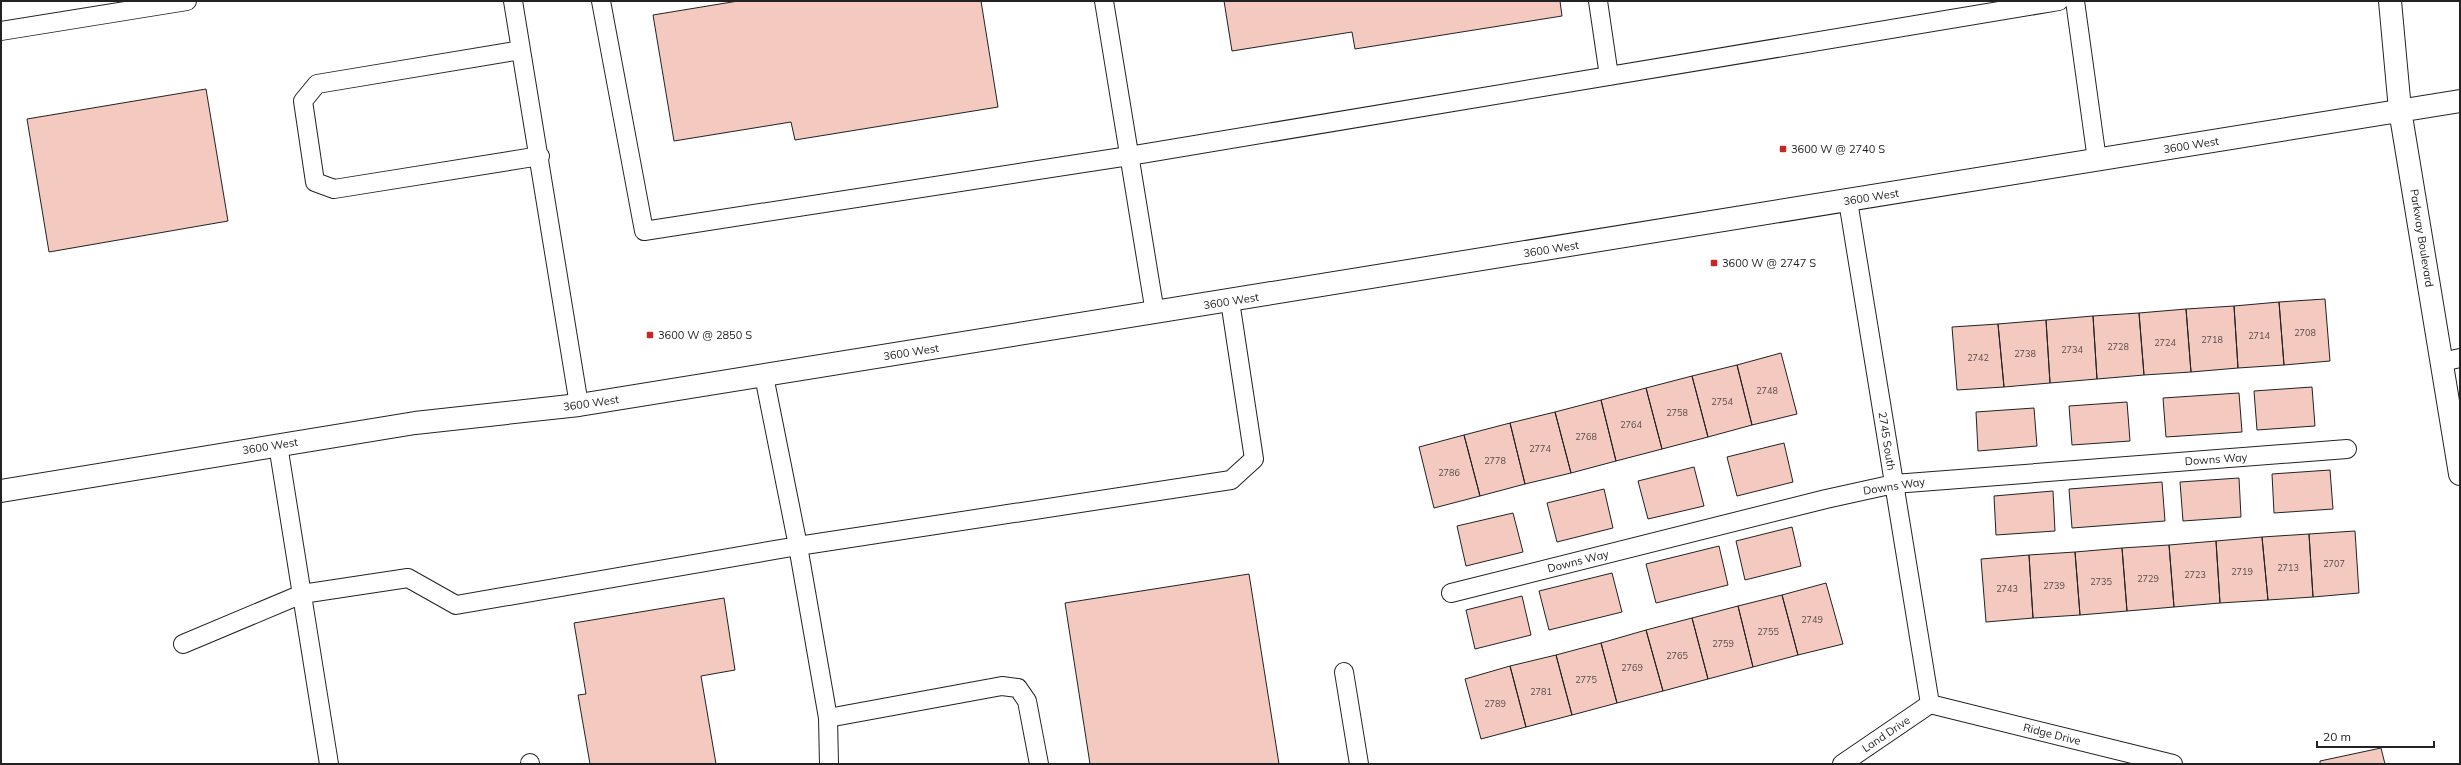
<svg xmlns="http://www.w3.org/2000/svg" width="2461" height="765" font-family="Mulish,sans-serif">
  <style>
    .building { fill: #f3c9c0; stroke: #222 }
    .lines { fill: none; stroke-linecap: round; stroke-linejoin: round }
    .lane-casing { stroke: #222; stroke-width: 20 }
    .secondary-casing { stroke: #222; stroke-width: 24 }
    .lane { stroke: #fff; stroke-width: 18 }
    .secondary { stroke: #fff; stroke-width: 22 }
    .poi-dot { fill: #c62828; stroke: #fff; stroke-width: 1.5 }
    .labels { text-anchor: middle; dominant-baseline: central; stroke-width: 3; stroke-linejoin: round; paint-order: stroke }
    .number-label { font-size: 9px; fill: #564c4a }
    .street-label { font-size: 11px; fill: #222; stroke: #fff }
    .poi-label { font-size: 11px; fill: #222; stroke: #fff; text-anchor: start }
  </style>
  <rect width="100%" height="100%" fill="#fff"/>
  <!-- building -->
  <path class="building" d="M738,1H981L998,107L795,140L791,122L674,141L653,15Z
    M1224,1H1560L1562,16L1355,49L1352,32L1232,51Z
    M206,89L228,221L49,252L27,119Z
    M2325,299L2330,361L2284,365L2279,302Z
    M2279,302L2284,365L2238,368L2234,306Z
    M2234,306L2238,368L2191,372L2186,309Z
    M2186,309L2191,372L2144,375L2139,313Z
    M2139,313L2144,375L2097,379L2093,316Z
    M2093,316L2097,379L2050,383L2046,320Z
    M2046,320L2050,383L2004,387L1998,324Z
    M1998,324L2004,387L1957,390L1952,327Z
    M1781,353L1797,414L1752,425L1737,365Z
    M1737,365L1752,425L1708,437L1692,376Z
    M1692,376L1708,437L1662,449L1646,388Z
    M2312,387L2315,426L2257,430L2254,391Z
    M1646,388L1662,449L1616,461L1601,400Z
    M2239,393L2242,432L2166,437L2163,398Z
    M1601,400L1616,461L1571,473L1555,412Z
    M2127,402L2130,441L2072,445L2069,406Z
    M2034,408L2037,446L1978,451L1976,412Z
    M1555,412L1571,473L1525,484L1510,423Z
    M1510,423L1525,484L1480,496L1464,435Z
    M1464,435L1480,496L1434,508L1419,447Z
    M1784,443L1793,482L1737,496L1727,457Z
    M1694,467L1704,506L1648,519L1638,481Z
    M2330,470L2333,509L2274,513L2272,474Z
    M2239,478L2241,517L2183,521L2180,482Z
    M2162,482L2165,521L2072,528L2069,489Z
    M1604,489L1613,528L1557,542L1547,503Z
    M2053,491L2055,531L1996,535L1994,496Z
    M1513,513L1523,552L1466,566L1457,526Z
    M1792,527L1801,566L1745,580L1736,541Z
    M2355,531L2359,593L2313,597L2309,534Z
    M2309,534L2313,597L2268,600L2262,537Z
    M2262,537L2268,600L2220,603L2216,541Z
    M2216,541L2220,603L2174,607L2169,545Z
    M2169,545L2174,607L2127,611L2122,548Z
    M1719,546L1728,585L1656,603L1646,564Z
    M2122,548L2127,611L2080,615L2075,552Z
    M2075,552L2080,615L2033,618L2029,555Z
    M2029,555L2033,618L1986,622L1981,559Z
    M1612,573L1622,612L1549,630L1539,591Z
    M1249,574L1279,764H1090L1065,603Z
    M1826,583L1843,644L1798,655L1782,595Z
    M1782,595L1798,655L1753,667L1738,606Z
    M1522,596L1531,635L1475,649L1466,610Z
    M724,598L735,670L701,676L716,764H590L578,695L586,694L574,623Z
    M1738,606L1753,667L1708,679L1692,618Z
    M1692,618L1708,679L1663,691L1646,630Z
    M1646,630L1663,691L1617,703L1601,643Z
    M1601,643L1617,703L1572,715L1556,655Z
    M1556,655L1572,715L1526,727L1510,666Z
    M1510,666L1526,727L1481,739L1465,679Z
    M2381,748L2385,764H2320V761Z"/>
  <g class="lines">
    <defs>
      <path id="lane" d="M513,1L579,405
        M601,1L644,231L1129,156L2059,1
        M1104,1L1155,313
        M1598,1L1609,76
        M2075,1L2097,160
        M1,31L187,1
        M521,50L317,84L303,101L315,182L334,189L540,156
        M1848,201L1930,704
        M2442,362L2460,358
        M764,376L798,546L1231,480L1254,459L1230,301
        M278,445L329,764
        M1451,593L1826,499L1894,484L2347,449
        M183,644L302,594L408,578L456,605L798,546L828,718L829,764
        M1344,672L1359,764
        M1930,704L2173,764
        M828,718L1002,686L1018,688L1027,701L1039,764
        M530,763V764
        M1842,764L1930,704"/>
      <path id="secondary" d="M2390,1L2400,110L2460,474
        M1,491L415,423L579,405L2460,101"/>
    </defs>
    <!-- lane casing -->
    <use href="#lane" class="lane-casing"/>
    <!-- secondary casing -->
    <use href="#secondary" class="secondary-casing"/>
    <!-- lane -->
    <use href="#lane" class="lane"/>
    <!-- secondary -->
    <use href="#secondary" class="secondary"/>
  </g>
  <!-- markers -->
  <g class="poi-dot">
    <rect x="1779" y="145" width="8" height="8" rx="2"/>
    <rect x="1710" y="259" width="8" height="8" rx="2"/>
    <rect x="646" y="331" width="8" height="8" rx="2"/>
  </g>
  <g class="labels">
    <!-- number labels -->
    <g class="number-label">
      <text x="2305" y="332">2708</text>
      <text x="2259" y="335">2714</text>
      <text x="2212" y="339">2718</text>
      <text x="2165" y="342">2724</text>
      <text x="2118" y="346">2728</text>
      <text x="2072" y="349">2734</text>
      <text x="2025" y="353">2738</text>
      <text x="1978" y="357">2742</text>
      <text x="1767" y="390">2748</text>
      <text x="1722" y="401">2754</text>
      <text x="1677" y="412">2758</text>
      <text x="1631" y="424">2764</text>
      <text x="1586" y="436">2768</text>
      <text x="1540" y="448">2774</text>
      <text x="1495" y="460">2778</text>
      <text x="1449" y="472">2786</text>
      <text x="2334" y="563">2707</text>
      <text x="2288" y="567">2713</text>
      <text x="2242" y="571">2719</text>
      <text x="2195" y="574">2723</text>
      <text x="2148" y="578">2729</text>
      <text x="2101" y="581">2735</text>
      <text x="2054" y="585">2739</text>
      <text x="2007" y="588">2743</text>
      <text x="1812" y="619">2749</text>
      <text x="1768" y="631">2755</text>
      <text x="1723" y="643">2759</text>
      <text x="1677" y="655">2765</text>
      <text x="1632" y="667">2769</text>
      <text x="1586" y="679">2775</text>
      <text x="1541" y="691">2781</text>
      <text x="1495" y="703">2789</text>
    </g>
    <!-- street labels -->
    <g class="street-label">
      <text transform="translate(2191 145) rotate(-9)">3600 West</text>
      <text transform="translate(1871 197) rotate(-9)">3600 West</text>
      <text transform="translate(2422 238) rotate(81)">Parkway Boulevard</text>
      <text transform="translate(1551 249) rotate(-9)">3600 West</text>
      <text transform="translate(1231 301) rotate(-9)">3600 West</text>
      <text transform="translate(911 352) rotate(-9)">3600 West</text>
      <text transform="translate(591 403) rotate(-8)">3600 West</text>
      <text transform="translate(1887 441) rotate(81)">2745 South</text>
      <text transform="translate(270 446) rotate(-9)">3600 West</text>
      <text transform="translate(2216 459) rotate(-4)">Downs Way</text>
      <text transform="translate(1894 486) rotate(-9)">Downs Way</text>
      <text transform="translate(1578 561) rotate(-14)">Downs Way</text>
      <text transform="translate(1886 734) rotate(-34)">Land Drive</text>
      <text transform="translate(2052 734) rotate(14)">Ridge Drive</text>
    </g>
    <!-- poi labels -->
    <g class="poi-label">
      <text x="1791" y="149">3600 W @ 2740 S</text>
      <text x="1722" y="263">3600 W @ 2747 S</text>
      <text x="658" y="335">3600 W @ 2850 S</text>
    </g>
  </g>
  <!-- border -->
  <rect width="2461" height="765" fill="none" stroke="#222222" stroke-width="4"/>
  <!-- scale -->
  <path d="M2317 741v6h117v-6" fill="none" stroke="#222222" stroke-width="2"/>
  <text x="2323" y="741" font-size="12" fill="#222222" stroke="#ffffff" stroke-width="3" paint-order="stroke">20 m</text>
</svg>
